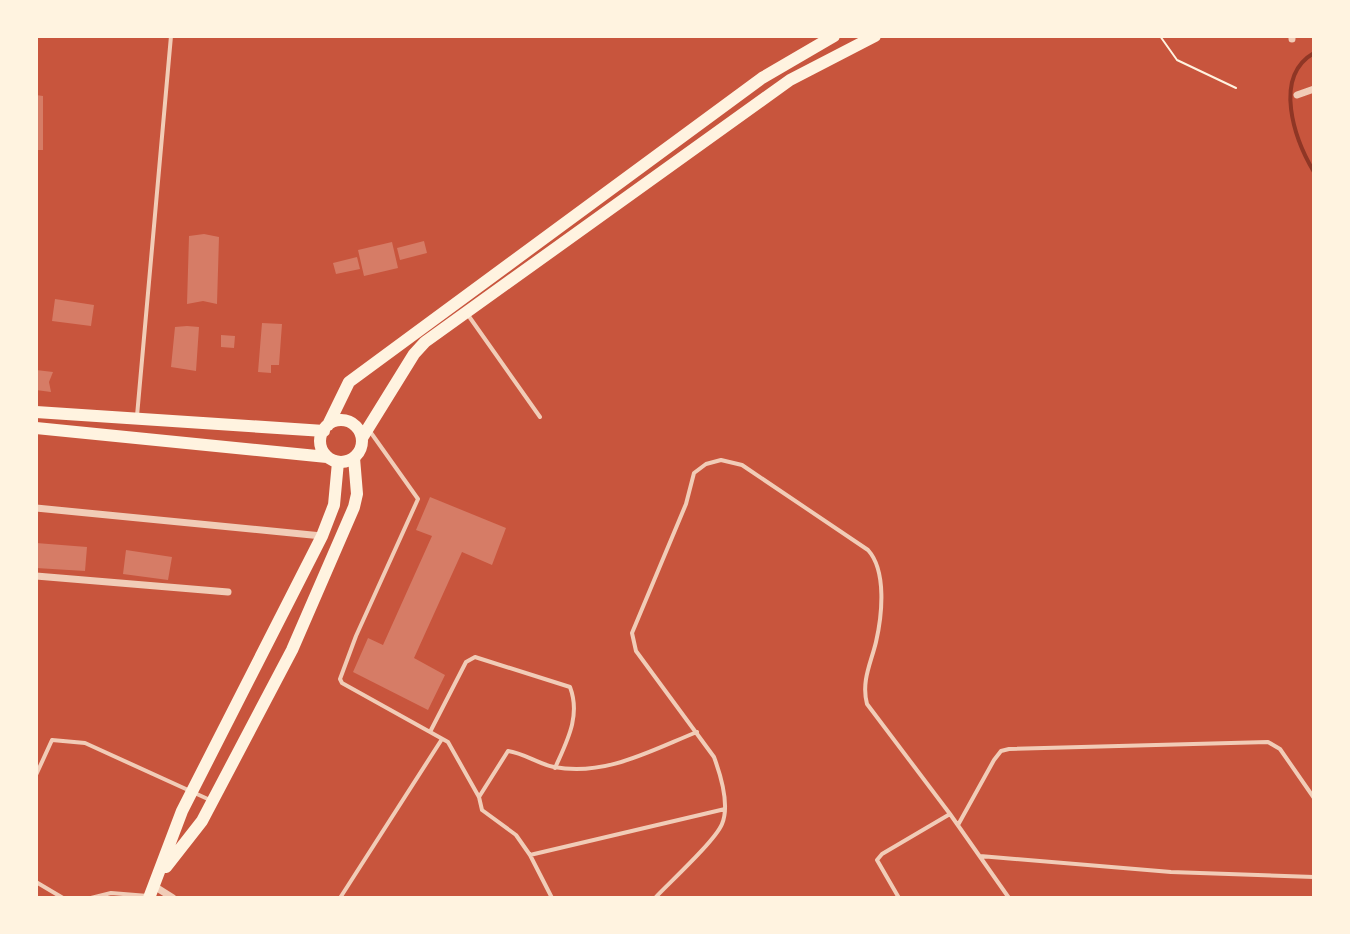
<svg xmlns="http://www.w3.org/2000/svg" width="1350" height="934" font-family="'Work Sans',sans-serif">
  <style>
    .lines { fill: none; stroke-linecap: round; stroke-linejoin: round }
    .stream { stroke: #8f3625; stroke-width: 4 }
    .building { fill: #d67c66 }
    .path { stroke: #fff3e0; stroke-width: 2 }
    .service { stroke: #f1ccb7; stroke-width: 4 }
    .minor { stroke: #f1ccb7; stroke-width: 7 }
    .primary { stroke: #fff3e0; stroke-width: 12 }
    .trunk { stroke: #fff3e0; stroke-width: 12 }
  </style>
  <rect width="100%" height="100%" fill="#c8553d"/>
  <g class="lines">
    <!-- stream -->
    <path class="stream" d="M1314,53C1272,77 1295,140 1314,172"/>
  </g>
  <!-- building -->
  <path class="building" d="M36,95L43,96V150H36Z
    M204,234L219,237L217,304L203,301L187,304L189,236Z
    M424,241L427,253L400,260L397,248Z
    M392,242L398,268L364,276L358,250Z
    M357,257L360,269L336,274L333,263Z
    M55,299L94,305L91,326L52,321Z
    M262,323L282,324L279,365H271V373L258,372Z
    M187,326L199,327L196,371L171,367L175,327Z
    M221,335L235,336L234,348L221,347Z
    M36,370L53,372L49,382L51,392L36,390Z
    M430,497L506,528L492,565L462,552L414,658L445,675L428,710L353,672L368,638L383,645L432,536L416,530Z
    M36,543L87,547L85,571L36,568Z
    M126,550L172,557L168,580L123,574Z"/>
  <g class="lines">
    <!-- path -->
    <path class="path" d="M1160,36L1177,60L1236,88"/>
    <!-- service -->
    <path class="service" d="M468,315L540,417
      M137,416L171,36
      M369,430L418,499L356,636L340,679L342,683L448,742L479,797L482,810L516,835L530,855L552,898
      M430,732L466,662L475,657L570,687C581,716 567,741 555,768
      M36,775L52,740L85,743L210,800
      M479,797L508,751C524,753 538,764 554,767C605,777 652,750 697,732
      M958,825L994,760L1001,751L1009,749L1268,742L1280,749L1314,798
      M530,855L725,809
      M980,856L1171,872L1314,877
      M36,882L63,898
      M91,898L111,893L148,896
      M340,898L442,739
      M655,898C670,882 715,841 722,824C730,805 721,776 714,757L636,651L632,633L686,504L694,473L706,464L721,460L742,465L868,550C887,571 882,616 876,642C871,663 861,681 867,704L950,814
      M899,898L877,860L882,854L950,814L1009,898"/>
    <!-- minor -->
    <path class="minor" d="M1292,36V39
      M1297,95L1314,89
      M36,508L322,536
      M36,576L228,592
      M154,886L173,898"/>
    <!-- primary -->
    <path class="primary" d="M166,867L202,821L292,650L354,507L357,494L354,458
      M149,898L182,811L322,536L334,505L338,462"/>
    <!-- trunk -->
    <path class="trunk" d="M36,412L324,431
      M320 441a21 21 0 1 1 42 0a21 21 0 1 1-42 0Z
      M328,425L349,382L762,78L834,36
      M36,428L327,457
      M362,438L414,354L425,342L790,80L875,36"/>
  </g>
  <!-- border -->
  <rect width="1350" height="934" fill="none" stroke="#fff3e0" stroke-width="76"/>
</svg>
